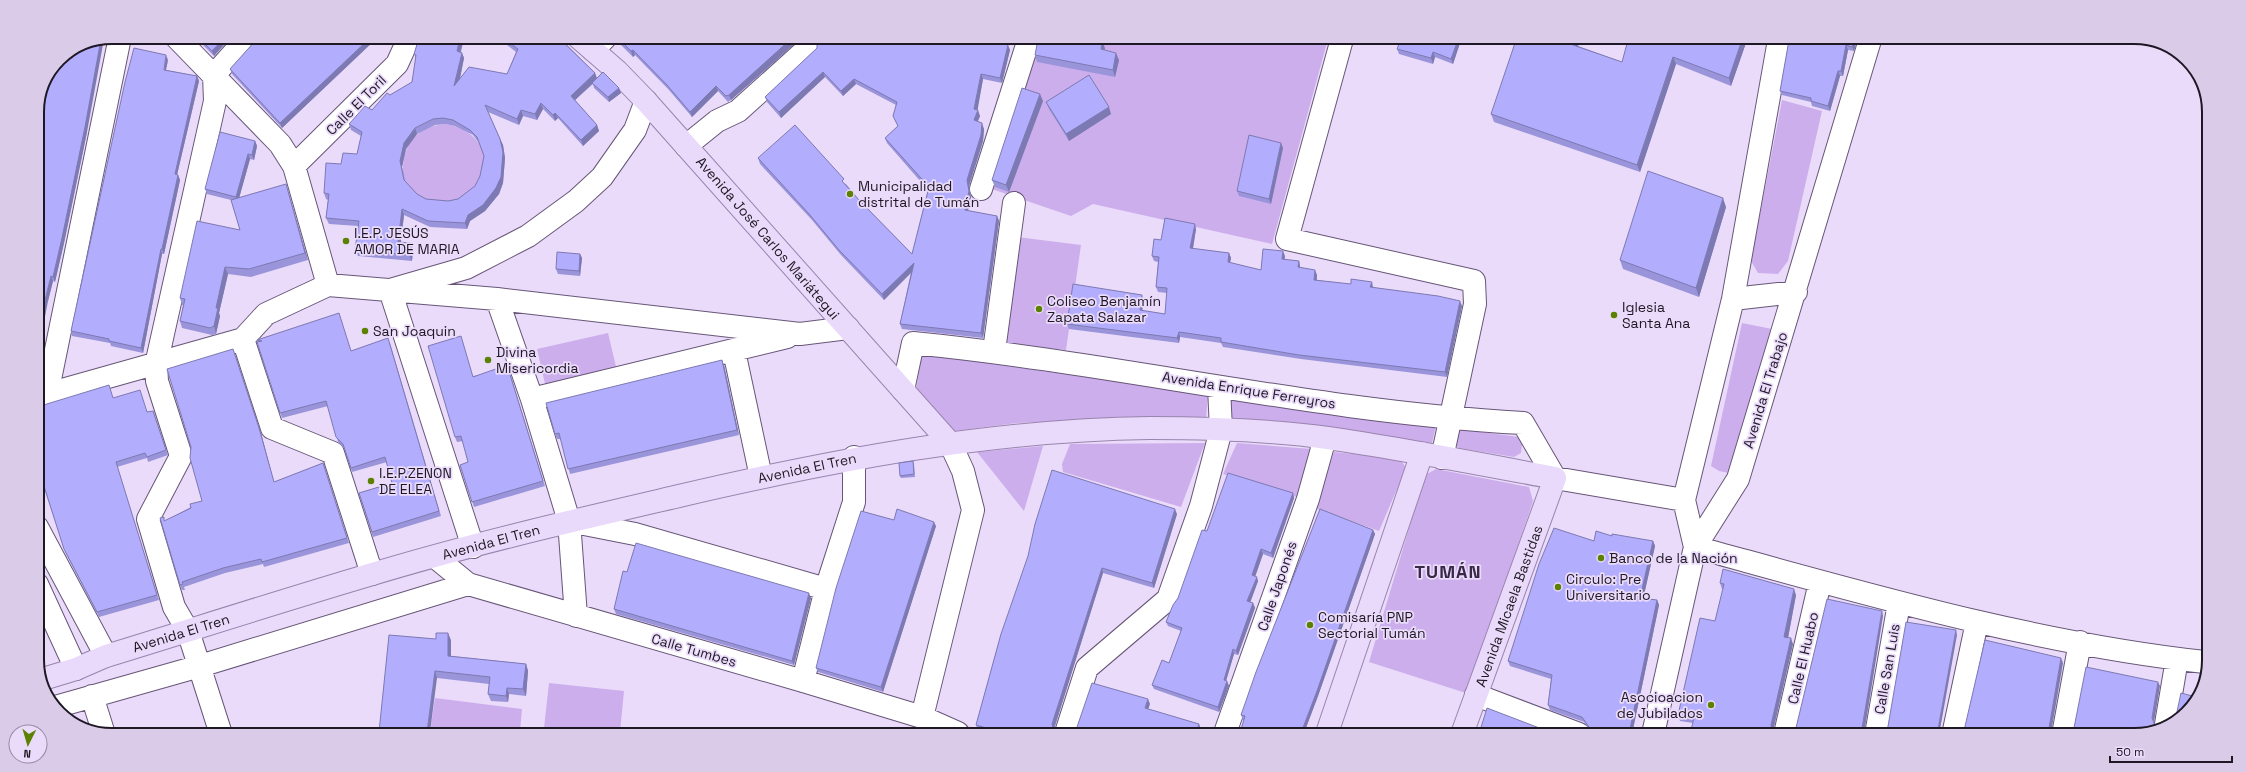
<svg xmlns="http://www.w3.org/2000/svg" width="2246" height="772" font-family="'Space Grotesk',sans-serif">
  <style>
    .green { fill: #cdaeec }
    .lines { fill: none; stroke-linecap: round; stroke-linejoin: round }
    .minor-casing { stroke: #675677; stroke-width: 24 }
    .major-casing { stroke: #9984ae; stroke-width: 24 }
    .minor { stroke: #fff; stroke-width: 22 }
    .major { stroke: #e9d9fb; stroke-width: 22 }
    .wall { fill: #9a95da; fill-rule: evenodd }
    .shaded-wall { fill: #7d79b2 }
    .building { fill: #b3adfe; stroke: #7d79b2; fill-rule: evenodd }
    .poi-dot { fill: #5c8100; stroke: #eadbfa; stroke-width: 1.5 }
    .labels { text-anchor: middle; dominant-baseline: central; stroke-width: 3.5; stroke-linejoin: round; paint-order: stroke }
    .street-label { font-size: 14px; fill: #1e1724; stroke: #eadbfa }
    .poi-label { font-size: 14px; fill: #1e1724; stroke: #eadbfa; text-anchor: start }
    .district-label { font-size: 18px; font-weight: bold; letter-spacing: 1px; fill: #392947; stroke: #eadbfa }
    .rim { fill: none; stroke: #1e1724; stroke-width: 2 }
  </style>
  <rect width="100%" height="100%" fill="#eadbfa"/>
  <!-- green -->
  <path class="green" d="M1038,39H1328L1272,244L1093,204L1071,216L989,188Z
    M1782,100L1822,111L1788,261L1778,274L1758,273L1751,261Z
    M445,124C468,127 489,145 485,170C484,174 484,179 482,182C478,190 467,198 460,204L419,200C415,195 410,191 407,186C402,177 402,168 404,159C408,137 423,126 445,124Z
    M1017,237L1081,245L1066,350L1007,344L1002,336Z
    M1742,323L1772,329L1729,473L1719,471L1711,466Z
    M608,333L617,371L546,388L537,349Z
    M922,354L1208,394L1206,419L1082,420L1017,423L954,431L916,389Z
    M1231,397L1436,426L1432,443L1355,431L1230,421Z
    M1457,429L1520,437L1522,444L1521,453L1514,457L1459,448L1453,442Z
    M1205,443L1181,507L1063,472L1062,464L1070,444Z
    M1237,443L1312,449L1297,497L1223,474Z
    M1043,446L1024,511L977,452Z
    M1334,452L1400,459L1406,468L1379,531L1314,508Z
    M1436,469L1529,487L1533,501L1469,694L1369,662L1425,475Z
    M549,683L624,691L620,732H588L544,728Z
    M435,698L522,709L520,732H430Z"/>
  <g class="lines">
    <defs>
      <path id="minor" d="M176,37L280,144L294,166L328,285
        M1342,39L1287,239L1474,281L1475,304L1442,458
        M593,50L605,38
        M686,146L717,121L738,111L807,49
        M294,166L397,64L409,38
        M981,189L1029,39
        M497,299L532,399L569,521L576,616
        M1733,299L1796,292
        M243,339L272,428L333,453L372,574
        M734,351L761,477
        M994,351L1014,203
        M903,390L913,343C1117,363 1318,412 1523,423L1555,478L1684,500
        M47,394L120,37
        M37,397L243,339L266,314L328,285L497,299L800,334L848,328
        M532,399L787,337
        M569,521L635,534L826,589
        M37,527L106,656
        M473,547L390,290L466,268L528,236L576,201L602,177L635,130L646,101
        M1695,547C1863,593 2032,643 2205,662
        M1695,547L1684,500L1733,299L1779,40
        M435,557L468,584L803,681L922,717L958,733
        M37,584L76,669
        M803,681L826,589L854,502V457
        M1476,695L1579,734
        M92,696L103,731
        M55,707L200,666L468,584
        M922,717L973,510L963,471L950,443
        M2166,724L2177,659
        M220,731L188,631L174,607L148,519L181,456L157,381L156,365L215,101L214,75L248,37
        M1066,733L1087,668L1168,599L1201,506L1221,430L1219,387
        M1225,733L1308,499L1325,438
        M1653,734L1695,547L1738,479L1870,40
        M1785,734L1820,582
        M1876,735L1899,603
        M1953,735L1977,622
        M2063,735L2080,642"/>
      <path id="major" d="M579,38L617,71L646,101L950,443
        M43,679L76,669L106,656C194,629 281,601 369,575C471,544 576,520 679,496C834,460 990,430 1150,428C1209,428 1270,430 1328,438C1404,449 1480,464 1555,478L1462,734
        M1327,733L1422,453"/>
    </defs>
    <!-- minor casing -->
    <use href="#minor" class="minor-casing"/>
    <!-- major casing -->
    <use href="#major" class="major-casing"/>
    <!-- minor -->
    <use href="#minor" class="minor"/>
    <!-- major -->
    <use href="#major" class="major"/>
  </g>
  <!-- wall -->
  <path class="wall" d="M195,37H231L214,56Z
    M256,37L377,38L282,128L232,74L230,69L256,40Z
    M419,38H464L461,52L464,58L460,79L507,74L516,52L498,38H561L562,40L595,73L597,78L619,88L621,93L609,102L594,88L593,84L575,100L597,125L599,131L583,146L558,118L555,121L543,109L537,120L523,116L519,125L488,112L503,145L505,158L503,183L499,194L485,211L470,221L467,229L430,227L404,215L401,242L413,249L412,261L358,256L355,250L358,226L329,224L326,218L328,200L326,199L324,193L341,164L357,154L361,136L351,130L349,124L372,110L390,95L412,82L416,58L414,54ZM445,124L455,126L473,135L479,143L484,156L480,176L475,186L458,199L448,201L426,199L417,194L405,181L402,167L406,149L417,134L435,125Z
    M616,38H802L799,40L731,100L728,102L718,91L692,117L669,90L635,55L633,57L617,41Z
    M813,38L1008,39L1007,45L1010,50L1002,83L983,79L977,110L980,116L977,122L984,129L983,141L969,186L971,197L968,211L997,216L999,221L983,338L902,329L900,324L911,272L884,300L841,255L812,220L760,164L758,158L846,184L859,200L912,254L928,190L887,143L885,138L898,126L893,116L896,105L856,84L843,96L825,77L781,118L767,102L765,97L817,48V41Z
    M1461,40L1453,64L1435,57L1433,64L1399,54L1397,49Z
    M1628,40H1747L1731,86L1676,64L1640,172L1494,122L1491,114L1578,46L1622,62Z
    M1789,40H1857L1854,51L1848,50L1843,76H1840L1830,111L1812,106L1811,102L1782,95L1780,91Z
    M1105,48L1104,50L1119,60L1115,77L1037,62L1035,55Z
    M168,60L166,70L197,76L199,81L177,175H178L180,180L164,254H162L143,353L111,346L110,343L72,336L71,331Z
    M1043,101L1009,192L995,187L992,180Z
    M1046,102L1111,114L1069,141L1049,109Z
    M37,108L87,132L64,243L55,282L53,281L48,301Z
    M255,141L257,146L254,160L250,159L239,198L288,191L308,260L251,277L228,274L219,313L220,316L216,334L212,335L182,328L180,321L183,305H182L180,298L240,230L231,200L207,194L205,189Z
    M1283,148L1271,204L1239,196L1237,191Z
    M1726,207L1699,297L1623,269L1620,260Z
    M1196,229L1193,249L1229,253L1231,258L1230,263L1261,270L1285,256L1284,260L1299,261L1300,266V267L1317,275V280L1373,287L1462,306L1447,377L1301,359L1223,347L1221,343L1180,337L1179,343L1069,329L1067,324L1143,300L1142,311L1165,314L1167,293L1158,292L1156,287L1158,262L1154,261L1152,256L1161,240Z
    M580,254L582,258L580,276L558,274L556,269Z
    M257,340L352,351L390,343L441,516L373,537L359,493L392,483L387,462L352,472L345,449L338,442L328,406L282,418L257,342H258Z
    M724,365L739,435L570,474L561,439H557L555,434Z
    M509,370L545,486L474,507L460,465L468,462L463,441L457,442L455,437L473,376Z
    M113,398L148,412L153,411L168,455L148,462L147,458L117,467L159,600L99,617L66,554L44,488L37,489V407Z
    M261,433L274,482L323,463L349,543L264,567L263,564L225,573L184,587L185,590H182L180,585L165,521L202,501Z
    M913,461L914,464L915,477L901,478L900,476Z
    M1293,493L1294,498L1273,558L1263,554L1255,576L1258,581L1250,602L1253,603L1255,608L1238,655L1234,654L1226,681L1229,686L1219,712L1154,689L1152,685L1169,663L1181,631L1168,626L1166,622L1178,598L1207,531Z
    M1177,514L1154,588L1103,573L1054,729L1055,733H988L978,730L976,725L1001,634Z
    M894,520L936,526L883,692L818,672L816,668Z
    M1373,530L1375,534L1318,696L1304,733H1240L1244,720H1243L1241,715Z
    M1594,541H1653L1655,546L1643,599L1657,600L1659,605L1632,734H1588L1589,729L1584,722L1550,710L1548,705L1551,679L1510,666L1508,661Z
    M627,572L811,598L794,665L616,614L614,609Z
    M1720,583L1796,595L1788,638L1793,644L1773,731V734H1690L1693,723L1680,721L1678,715L1715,621L1723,589H1722Z
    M37,615L45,634L37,636Z
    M451,640V656L526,664L528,671L526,696L509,694L508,702L491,701L488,694L489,684L437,678L379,732Z"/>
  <!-- shaded-wall -->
  <path class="shaded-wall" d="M225,37H231L214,56L212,51Z
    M370,38H377L282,128L280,123Z
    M460,38H464L459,57L457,51Z
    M792,38H798L799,40L731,100L729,95Z
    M101,39H104L87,132L64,243L55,282L53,277Z
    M1005,39H1008L1006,50L1004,44Z
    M1458,40H1461L1453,64L1451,59Z
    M1575,40H1580L1576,52L1573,45Z
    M1742,40H1747L1731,86L1729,78Z
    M1854,40H1857L1854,51L1852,47Z
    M1102,41L1105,48L1103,56L1101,49Z
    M1008,45L1010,50L1002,83L1000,78Z
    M1846,45L1848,50L1843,76L1841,71Z
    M633,50L635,55L633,57L631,51Z
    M1433,52L1435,57L1433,64L1431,58Z
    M462,53L464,58L457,92L454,86Z
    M1116,53L1119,60L1115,77L1113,70Z
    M166,55L168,60L165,74L164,70Z
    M1673,57L1676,64L1640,172L1637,165Z
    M1838,71L1840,76L1830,111L1828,106Z
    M823,72L825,77L781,118L779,112Z
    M595,73L597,79L573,102L571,96Z
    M981,74L983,79L977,113L978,110L980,116L976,126L974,120V109Z
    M197,76L199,81L176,179L175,174Z
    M854,79L856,84L843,96L841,91Z
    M716,86L718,91L692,117L690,112Z
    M619,88L621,93L609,102L608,97Z
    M1040,94L1043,101L1009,192L1006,185Z
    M541,103L543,109L537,120L535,114Z
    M1109,107L1111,114L1069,141L1066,134Z
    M521,110L523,116L519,125L517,119Z
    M555,113L558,118L555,121L553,115Z
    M982,123L984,129L983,141L969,186L971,197L967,215L965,210L967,180Z
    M597,125L599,131L583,146L581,140Z
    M415,128L417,134L406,149L402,167L407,185L400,161L404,143Z
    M500,139L503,145L505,158L503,183L499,194L485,211L470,221L467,229L465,223Z
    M255,141L257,146L254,160L252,155Z
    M1281,143L1283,148L1271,204L1269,199Z
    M248,154L250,159L238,202L236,197Z
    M178,175L180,180L164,254L162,249Z
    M286,184L288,191L308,260L305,253Z
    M1723,198L1726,207L1699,297L1696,288Z
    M402,209L404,215L400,248L398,242Z
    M997,216L999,221L983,338L981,333Z
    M1195,224L1196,229L1192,253L1190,248Z
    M411,243L413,249L412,261L409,255Z
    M161,249L162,254L143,353L141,348Z
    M1283,251L1285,256L1284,264L1282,259Z
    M1229,253L1231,258L1229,267L1228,262Z
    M580,254L582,258L580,276L579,271Z
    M1299,261L1300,266V272L1298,267Z
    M914,263L916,268L884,300L882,294Z
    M225,267L228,274L219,313L220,316L216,334L214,326L216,308Z
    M1315,270L1317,275L1316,285L1314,280Z
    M51,276L53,281L48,301L37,359V344L46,296Z
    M1372,282L1373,287L1372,292L1370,287Z
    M1142,295L1143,300L1142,315L1140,310Z
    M1460,301L1462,306L1447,377L1445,372Z
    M1179,332L1180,337L1179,343L1177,338Z
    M233,349L261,433L275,487L274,482Z
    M722,360L724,365L739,435L737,430Z
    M1293,493L1294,498L1273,558L1271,553Z
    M1175,509L1177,514L1154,588L1152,583Z
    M934,522L936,526L883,692L881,687Z
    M1373,530L1375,534L1318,696L1304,733H1301Z
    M1653,541L1655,546L1642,604L1640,598Z
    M1261,549L1263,554L1254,580L1252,575Z
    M1102,568L1103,573L1054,729L1055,733H1054L1052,724Z
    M1257,577L1258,581L1249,606L1247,601Z
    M1794,589L1796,595L1787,643L1784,637Z
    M809,593L811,598L794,665L792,661Z
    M1657,600L1659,605L1632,734H1629Z
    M1253,603L1255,608L1238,655L1236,651Z
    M1882,611L1883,616L1864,734H1863L1862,728Z
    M1956,630L1957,635L1939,735H1937Z
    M448,633L451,640V663L448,656Z
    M1791,638L1793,644L1773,731V734H1772L1771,725Z
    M1233,649L1234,654L1225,684L1224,680Z
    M2061,658L2063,663L2051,733L2049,728Z
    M526,664L528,671L526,696L523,689Z
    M435,671L437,678L430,732H427Z
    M1227,681L1229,686L1219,712L1218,707Z
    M2158,682L2160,686L2154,722L2152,718Z
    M507,688L509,694L508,702L506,696Z
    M1148,699L1150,704L1147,713L1145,708Z
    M1199,724L1201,729L1200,733H1196Z"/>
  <!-- building -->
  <path class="building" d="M198,37H225L212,51Z
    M256,37L370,38L280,123L230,69L256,40Z
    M419,38H460L457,51L462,53L454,86L469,67L507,74L518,49L503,38H559L595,73L571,96L597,125L581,140L555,113L553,115L541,103L535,114L521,110L517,119L485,105L500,139L503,152L501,177L496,188L483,205L468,215L465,223L428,221L402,209L398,242L411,243L409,255L355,250L359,221L326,218L329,194L324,193L326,163L341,164L343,153L357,154L362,132L349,124L365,106L372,110L387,93L390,95L412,82L416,55L414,54ZM443,118L453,120L470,130L477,137L484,156L480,176L475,186L458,199L448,201L426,199L417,194L404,180L400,161L404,143L415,128L433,119Z
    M618,38H792L729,95L726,96L716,86L690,112L667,85L633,50L631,51Z
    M816,38L1005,39L1004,44L1008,45L1000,78L981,74L974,109L978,110L974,120L982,123L981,135L967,180L969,191L965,210L997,216L981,333L900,324L914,263L882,294L839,250L810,215L758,158L795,125L844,179L842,181L859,200L912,254L929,187L885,138L898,126L893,116L897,102L854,79L841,91L823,72L779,112L765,97L817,48V41Z
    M101,39L85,127L62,238L53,277L51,276L46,296L37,344V108L59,59L84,43Z
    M1038,39H1091L1102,41L1101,49L1116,53L1113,70L1035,55Z
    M1401,39L1458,40L1451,59L1433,52L1431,58L1397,49Z
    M1516,40H1575L1573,45L1622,62L1628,40H1742L1729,78L1673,57L1637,165L1491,114Z
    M1789,40H1854L1852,47L1846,45L1841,71H1838L1828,106L1811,101V98L1780,91Z
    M134,48L166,55L164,70L197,76L175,174L178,175L162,249H161L141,348L109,341V339L71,331L125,82Z
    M603,72L619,88L608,97L592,83Z
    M1089,75L1109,107L1066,134L1046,102Z
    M1022,88L1040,94L1006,185L992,180Z
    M220,132L255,141L252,155L248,154L236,197L205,189Z
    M1249,135L1281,143L1269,199L1237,191Z
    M1648,171L1723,198L1696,288L1620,260Z
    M286,184L305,253L249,269L225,267L216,308H218L214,326L210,328L180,321L185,299L180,298L197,221L240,230L231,200Z
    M1165,218L1195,224L1190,248L1229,253L1228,262L1261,270L1263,249L1283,251L1282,259L1299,261L1298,267L1315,270L1314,280L1351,284V279L1372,282L1370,287L1438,296L1460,301L1445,372L1299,355L1221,342V338L1179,332L1177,338L1067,324L1073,284L1142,295L1140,310L1165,314L1167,288L1156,287L1159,257L1152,256L1154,239L1161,240Z
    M557,252L580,254L579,271L556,269Z
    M339,313L351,351L388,338L439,511L372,532L359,493L392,483L385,457L351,468L343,444L336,437L326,401L280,413L257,342L262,341L257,340Z
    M461,336L473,377L507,365L543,481L472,502L460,465L468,462L461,436L455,437L428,346Z
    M233,349L259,428L274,482L323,463L347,538L262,562L261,559L223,568L182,582L183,584L180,585L160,518L164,517V521L191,508L190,504L202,501L190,458L191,447L167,369Z
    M722,360L737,430L568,469L559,433L555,434L546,403Z
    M109,385L113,398L140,390L147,412L153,411L166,450L147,457L145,453L116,462L157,595L97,612L64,549L43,483L37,484V407Z
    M913,461L914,474L900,476L899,463Z
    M1052,470L1175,509L1152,583L1102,568L1052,724L1054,733H1003L976,725L1001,634L1028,556L1035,524Z
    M1228,473L1293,493L1271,553L1261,549L1252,575L1257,577L1247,601L1253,603L1236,651L1233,649L1224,680L1227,681L1218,707L1152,685L1162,660L1169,663L1182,628L1166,622L1173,605L1178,598L1202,530L1207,531Z
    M897,509L934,522L881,687L816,668L836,588L861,511L894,520Z
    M1320,509L1373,530L1317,691L1301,733H1240L1245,716L1241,715L1256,672Z
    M1554,528L1594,541L1596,531L1612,536V534L1653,541L1640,598L1657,600L1629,734H1588L1589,733V727L1582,717L1548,705L1552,675L1508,661L1539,564Z
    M636,543L809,593L792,661L614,609L623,571L627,572Z
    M1723,569L1794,589L1784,637L1791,638L1771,725L1772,734H1690L1694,718L1678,715L1700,618L1715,621L1724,584L1720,583Z
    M1827,599L1882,611L1862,728L1863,734H1794L1795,732Z
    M37,615L43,629L37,630Z
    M1906,622L1956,630L1937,735H1885L1887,732Z
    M436,633H448V656L526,664L523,689L507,688L506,696L488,694L490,677L435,671L427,732H379L389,635L436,639Z
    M1985,640L2061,658L2049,728L2051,735H1963Z
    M2086,667L2158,682L2152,718L2156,728L2134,735H2072L2073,733Z
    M1092,683L1148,699L1145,708L1199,724L1196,733H1075Z
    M2181,693L2196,697L2179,720L2175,721Z
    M1487,708L1555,734H1479Z"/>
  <!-- markers -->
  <g class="poi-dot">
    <circle cx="850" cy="194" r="4"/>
    <circle cx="346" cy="241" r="4"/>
    <circle cx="1039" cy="309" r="4"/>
    <circle cx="1614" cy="315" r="4"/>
    <circle cx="365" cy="331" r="4"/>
    <circle cx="488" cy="360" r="4"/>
    <circle cx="371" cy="481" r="4"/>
    <circle cx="1601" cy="558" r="4"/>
    <circle cx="1558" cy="587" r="4"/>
    <circle cx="1310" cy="625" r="4"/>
    <circle cx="1711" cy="705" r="4"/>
  </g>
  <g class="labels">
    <!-- street labels -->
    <g class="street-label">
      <text transform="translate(356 105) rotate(-45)">Calle El Toril</text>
      <text transform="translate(768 238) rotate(49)">Avenida José Carlos Mariátegui</text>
      <text transform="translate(1249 390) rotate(9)">Avenida Enrique Ferreyros</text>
      <text transform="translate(1765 390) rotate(-73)">Avenida El Trabajo</text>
      <text transform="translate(807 468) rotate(-12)">Avenida El Tren</text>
      <text transform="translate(491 542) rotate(-15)">Avenida El Tren</text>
      <text transform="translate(1277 586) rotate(-71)">Calle Japonés</text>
      <text transform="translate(1509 606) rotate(-70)">Avenida Micaela Bastidas</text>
      <text transform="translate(181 633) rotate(-17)">Avenida El Tren</text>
      <text transform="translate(694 650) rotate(16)">Calle Tumbes</text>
      <text transform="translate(1803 658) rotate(-77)">Calle El Huabo</text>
      <text transform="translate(1887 669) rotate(-80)">Calle San Luis</text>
    </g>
    <!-- poi labels -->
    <g class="poi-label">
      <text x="858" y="186">Municipalidad<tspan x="858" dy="16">distrital de Tumán</tspan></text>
      <text x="354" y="233">I.E.P. JESÚS<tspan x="354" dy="16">AMOR DE MARIA</tspan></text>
      <text x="1047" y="301">Coliseo Benjamín<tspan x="1047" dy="16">Zapata Salazar</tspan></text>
      <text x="1622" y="307">Iglesia<tspan x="1622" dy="16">Santa Ana</tspan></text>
      <text x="373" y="331">San Joaquin</text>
      <text x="496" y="352">Divina<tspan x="496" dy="16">Misericordia</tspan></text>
      <text x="379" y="473">I.E.P.ZENON<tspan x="379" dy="16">DE ELEA</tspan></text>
      <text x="1609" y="558">Banco de la Nación</text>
      <text x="1566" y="579">Circulo: Pre<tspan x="1566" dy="16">Universitario</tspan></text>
      <text x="1318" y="617">Comisaría PNP<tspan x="1318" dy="16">Sectorial Tumán</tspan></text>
      <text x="1703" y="697" text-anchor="end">Asocioacion<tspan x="1703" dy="16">de Jubilados</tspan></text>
    </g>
    <!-- district labels -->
    <g class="district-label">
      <text x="1448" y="571">TUMÁN</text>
    </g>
  </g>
  <!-- crop -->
  <path d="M0 0H2246V772H0ZM112 44H2134A68 68 0 0 1 2202 112V660A68 68 0 0 1 2134 728H112A68 68 0 0 1 44 660V112A68 68 0 0 1 112 44Z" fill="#dacbe9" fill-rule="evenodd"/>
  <path class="rim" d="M112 44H2134A68 68 0 0 1 2202 112V660A68 68 0 0 1 2134 728H112A68 68 0 0 1 44 660V112A68 68 0 0 1 112 44Z"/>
  <!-- north arrow -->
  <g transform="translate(28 744) rotate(185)"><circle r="19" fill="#eadbfa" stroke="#988da4"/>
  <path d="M0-3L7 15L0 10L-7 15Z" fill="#5c8100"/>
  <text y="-6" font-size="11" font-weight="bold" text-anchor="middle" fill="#1e1724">N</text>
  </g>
  <!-- scale -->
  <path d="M2110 756v6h122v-6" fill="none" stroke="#1e1724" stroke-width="2"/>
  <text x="2116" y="756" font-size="12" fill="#1e1724" stroke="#eadbfa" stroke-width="3" paint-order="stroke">50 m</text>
</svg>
